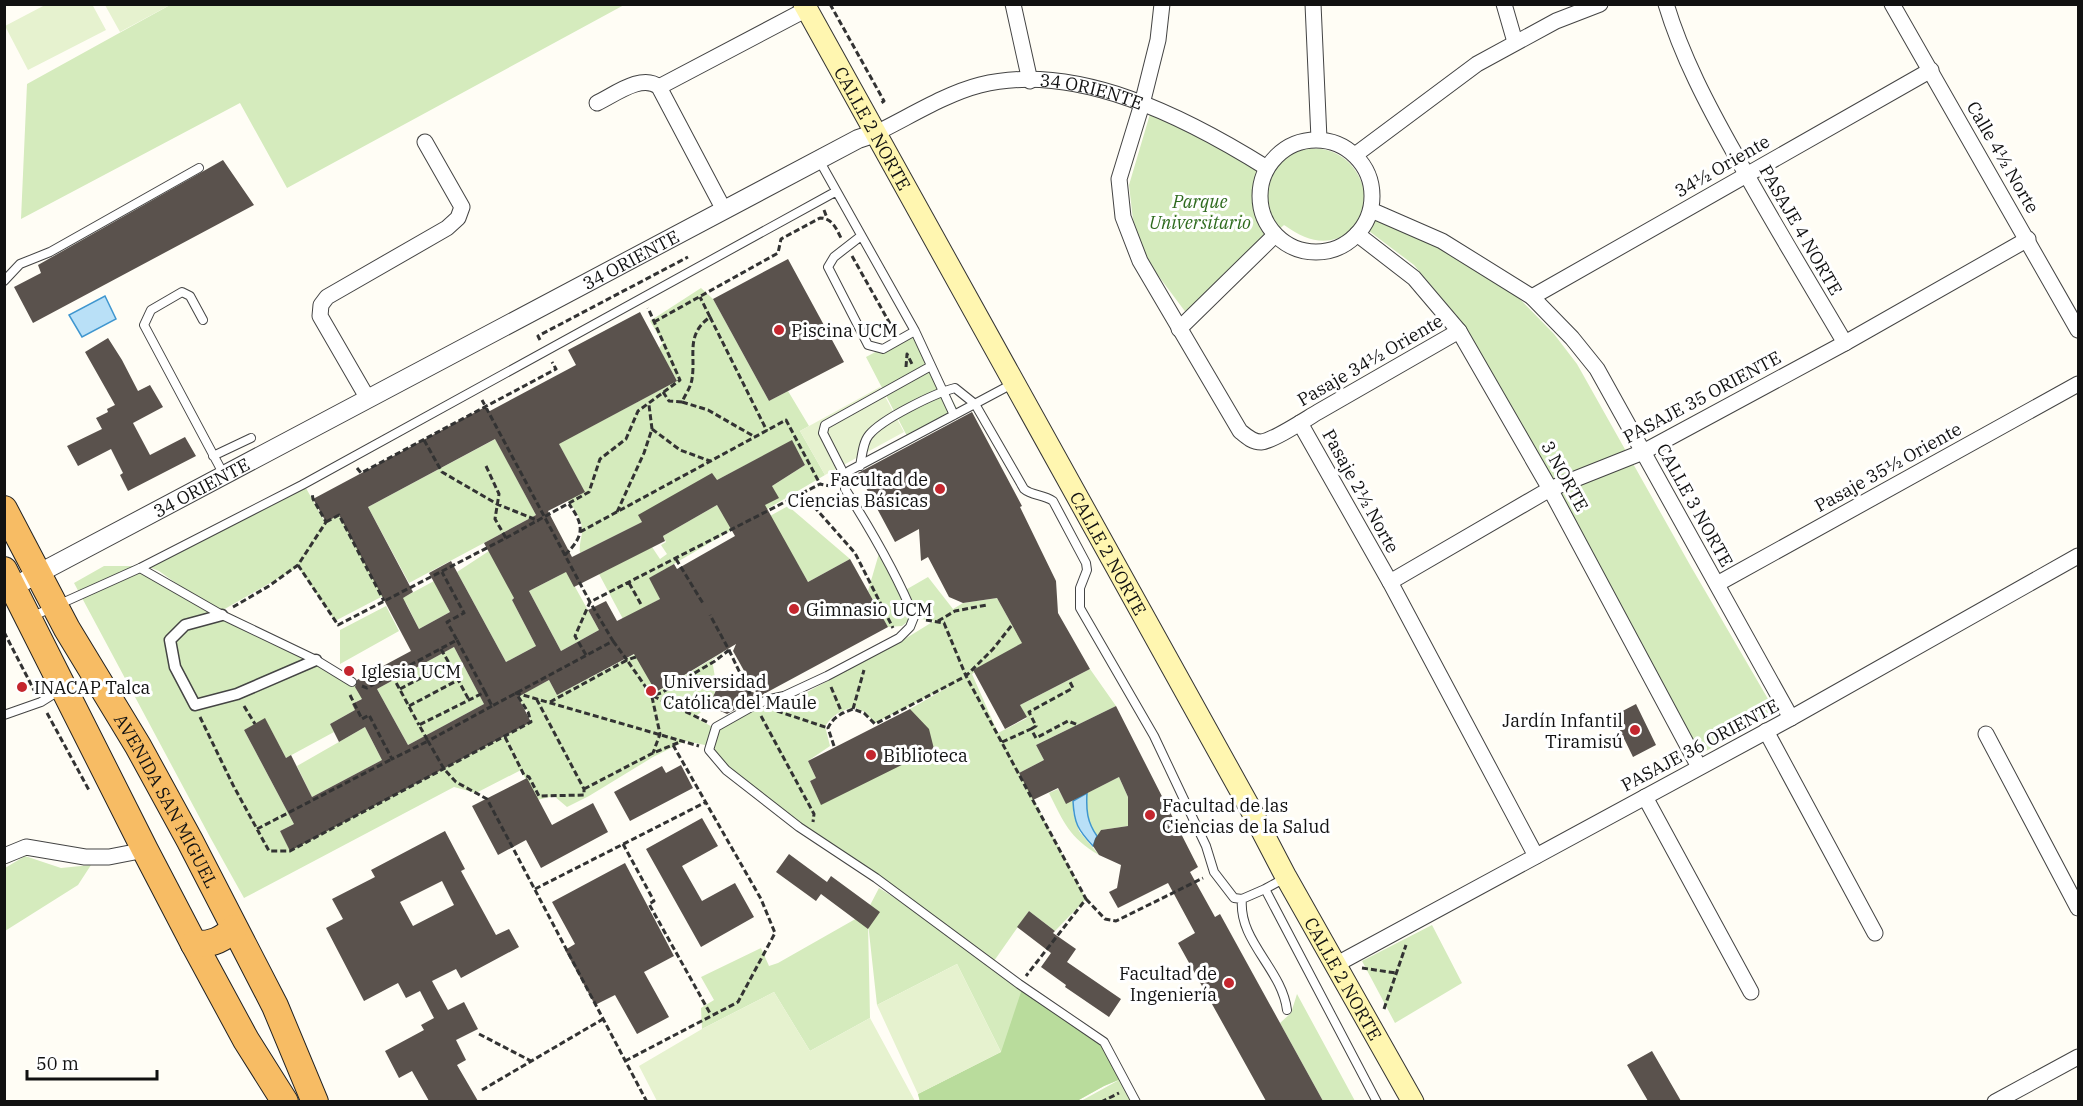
<svg xmlns="http://www.w3.org/2000/svg" width="2083" height="1106" font-family="'IBM Plex Serif',serif">
  <style>
    .green { fill: #d5ebbd; fill-rule: evenodd }
    .forest { fill: #b9dc9c }
    .pitch { fill: #e6f2cf }
    .water { fill: #b9e0f7; stroke: #3f96cf; stroke-width: 1.5 }
    .building { fill: #5a524d; fill-rule: evenodd }
    .lines { fill: none; stroke-linecap: round; stroke-linejoin: round }
    .service-casing { stroke: #444; stroke-width: 10 }
    .pedestrian-casing { stroke: #444; stroke-width: 13 }
    .minor-casing { stroke: #444; stroke-width: 17 }
    .tertiary-casing { stroke: #444; stroke-width: 20 }
    .secondary-casing { stroke: #333; stroke-width: 23 }
    .trunk-casing { stroke: #222; stroke-width: 28 }
    .path { stroke: #333; stroke-width: 3; stroke-dasharray: 6 3; stroke-linecap: butt }
    .service { stroke: #fff; stroke-width: 8 }
    .pedestrian { stroke: #fff; stroke-width: 10 }
    .minor { stroke: #fff; stroke-width: 15 }
    .tertiary { stroke: #fff; stroke-width: 18 }
    .secondary { stroke: #fff6b0; stroke-width: 21 }
    .trunk { stroke: #f7bc64; stroke-width: 26 }
    .poi-dot { fill: #c4262e; stroke: #fff; stroke-width: 2 }
    .labels { text-anchor: middle; dominant-baseline: central; stroke-width: 6; stroke-linejoin: round; paint-order: stroke }
    .street-label { font-size: 18px; fill: #111; stroke: #fff }
    .park-label { font-size: 18px; font-style: italic; fill: #2f6b1f; stroke: #fff }
    .poi-label { font-size: 18px; fill: #111; stroke: #fff; text-anchor: start }
  </style>
  <rect width="100%" height="100%" fill="#fffdf5"/>
  <!-- green -->
  <path class="green" d="M170,5H624L287,188L240,103L21,219L27,84Z
    M1150,114L1218,143L1267,175C1305,124 1372,152 1365,214L1432,243L1517,296L1554,334L1577,364L1690,565L1775,711L1701,754L1542,464L1456,315L1414,265L1361,225C1333,247 1312,245 1284,225L1187,314L1148,262L1133,220L1129,185Z
    M701,288L713,299L769,401L788,391L809,426L800,431L825,475L650,578L660,599L623,619L599,574L652,547L660,559L667,554L661,545L666,542L663,536L717,505L723,515L764,491L778,498L772,486L805,465L792,441L717,480L639,516L642,522L580,553C579,545 581,540 582,533C583,520 575,510 568,500L584,491L547,422L577,434L677,381L659,348L663,343L650,321Z
    M915,331L958,410L907,436L866,357Z
    M501,436L496,440L536,515L409,583L368,507Z
    M302,481L325,522L339,515L383,596L335,621L298,567L223,610L317,658L315,662L353,682L359,694L367,696L352,704L355,710L330,724L334,732L286,758L265,719L244,730L294,824L280,831L290,850L531,722L528,712L517,697L549,680L557,695L635,654L657,692L727,650L712,660C717,688 720,698 695,717L714,728L710,746L685,741L653,757L589,796L567,807L554,796L537,800L521,770L476,793L454,787L244,898L210,837L74,583L104,566H140L154,571L177,584L159,571L146,566Z
    M788,506L850,559L808,582L770,516Z
    M540,524L599,630L561,651L529,591L560,575L534,527Z
    M880,550L902,592L928,577L953,609L963,603L997,598L1016,632H1040L972,674L998,733L1027,718L1020,705L1090,669L1116,706L1036,745L1044,760L1019,773L1086,899L1055,931L1029,911L994,961L1106,1040L1138,1101H1081L1119,1080L1104,1086L1077,1101H920L918,1094L1001,1052L957,964L877,1005L868,923L870,1018L810,1051L774,992L702,1029L701,1008L714,1000L701,977L761,948L769,966L778,963L866,913L879,888L964,941L801,823L727,766L713,747L718,728L771,699L789,702L908,637L934,621L913,618L902,626L888,627L868,591ZM957,682L910,709L821,804L810,781L816,778L808,761L830,746L825,726C833,715 841,710 854,707L865,712L875,723Z
    M489,551L514,597L512,600L536,646L506,662L457,572Z
    M434,581L450,612L419,629L406,603L397,601Z
    M386,606L399,631L340,664V630Z
    M454,647L484,704L408,745L377,689Z
    M365,727L382,760L312,797L297,766Z
    M1119,777L1128,797V826L1101,830L1097,836C1087,822 1086,810 1087,793Z
    M1058,789L1066,803L1073,801V812L1079,831L1099,855C1069,837 1064,823 1049,793Z
    M25,856L61,868L91,865L78,885L5,931V868Z
    M1432,925L1462,983L1395,1023L1362,961Z
    M1297,994L1355,1101H1323L1280,1023L1291,1013Z"/>
  <!-- forest -->
  <path class="forest" d="M1024,983L1106,1040L1125,1077L1104,1086L1077,1101L920,1102L918,1094L1001,1052Z"/>
  <!-- pitch -->
  <path class="pitch" d="M92,4L106,30L28,70L5,26L45,5Z
    M105,5H170L120,32Z
    M880,387L904,432L825,475L800,431Z
    M957,964L1001,1052L918,1094L877,1005Z
    M774,992L810,1051L870,1018L915,1101H657L639,1066L702,1029Z"/>
  <!-- water -->
  <path class="water" d="M105,296L116,319L82,337L69,315Z
    M1087,793C1086,810 1087,822 1097,836L1093,846C1078,830 1074,823 1073,801Z"/>
  <!-- building -->
  <path class="building" d="M223,160L254,205L33,323L14,287L41,273L38,265Z
    M788,259L844,362L769,401L713,299Z
    M640,312L677,381L559,444L585,492L548,511L572,557L642,522L638,515L712,473L717,480L792,440L805,465L772,486L779,498L765,505L808,582L850,559L888,627L727,714L709,706L721,679L757,694L733,651L736,644L656,692L634,654L557,695L549,680L518,697L531,722L290,851L280,831L294,824L244,730L265,718L286,758L291,755L312,797L382,760L365,727L339,742L330,724L355,710L352,704L362,699L355,687L357,680L411,651L339,515L326,522L313,499L485,407L488,412L576,365L568,350ZM495,439L536,515L484,543L514,598L512,600L536,646L506,662L451,561L429,573L450,612L419,629L403,598L413,592L368,507ZM717,505L735,536L677,569L674,564L649,578L660,599L617,621L606,601L588,610L599,630L561,651L529,591L566,572L574,587L665,541L663,536ZM454,647L484,704L408,745L377,689Z
    M108,338L122,360L138,391L150,385L163,407L133,423L150,455L185,437L196,456L128,491L120,475L123,473L111,449L78,466L67,446L102,429L96,418L108,412L107,409L115,405L85,352Z
    M972,412L1022,506L1020,507L1056,581L1058,613L1090,669L1020,705L1027,717L1005,729L973,670L1022,643L997,598L963,603L949,597L928,557L921,561L919,529L895,542L858,473Z
    M1636,704L1656,745L1633,757L1613,716Z
    M1116,706L1198,867L1190,872L1215,917L1220,914L1323,1101H1266L1178,943L1195,933L1168,883L1118,908L1109,892L1117,888L1121,865L1099,855L1093,846L1095,839L1101,830L1128,826V797L1119,777L1066,804L1058,788L1033,800L1019,773L1044,760L1036,745Z
    M910,709L929,729L934,749L821,805L810,781L816,778L808,761Z
    M681,765L693,788L630,821L614,792L662,766L666,773Z
    M527,778L552,825L593,803L608,832L541,868L526,840L498,855L472,806Z
    M702,818L718,846L682,866L702,901L735,883L754,917L701,947L646,849Z
    M445,831L465,869L461,871L496,935L509,929L519,947L461,978L456,969L432,981L448,1010L464,1002L478,1029L456,1040L466,1060L457,1065L478,1101H429L412,1071L399,1078L385,1051L424,1030L421,1025L434,1018L420,991L406,998L398,983L364,1001L326,928L343,919L332,899L375,877L371,870ZM442,881L454,905L413,926L400,902Z
    M789,854L827,882L831,876L880,912L868,929L821,894L816,901L776,872Z
    M625,863L674,956L644,972L669,1017L637,1034L615,995L595,1005L565,950L575,944L552,902Z
    M1029,911L1055,931L1053,933L1076,949L1067,962L1121,999L1109,1017L1065,987L1066,985L1041,967L1051,953L1017,927Z
    M1652,1051L1681,1101H1648L1627,1065Z"/>
  <g class="lines">
    <defs>
      <path id="service" d="M819,160L915,331L954,415
        M861,236L834,257L828,267L868,345L883,349L915,331
        M4,281L20,264L50,252L199,168
        M203,320L190,296L182,292L151,310L144,325L224,475
        M1014,383L849,471L845,489C871,530 896,572 914,617L910,627L899,638L827,676L784,696L770,699L755,705L716,727L709,750L726,770L799,827L876,878L1019,984L1104,1042L1136,1102
        M213,456L251,438
        M860,466C862,456 863,442 869,435C882,419 935,393 955,388L975,404L1024,489C1032,496 1043,494 1053,501L1086,563L1087,570L1080,588V608L1154,736L1206,846L1214,872L1234,898L1242,899L1265,889L1377,1102
        M847,480L823,433L825,425L931,366
        M140,568L222,615L316,660L352,682
        M31,617L140,568L302,485L835,192
        M4,715L41,702L60,690
        M1265,889L1285,878
        M1242,899C1238,941 1282,969 1287,1010"/>
      <path id="pedestrian" d="M222,615L185,625L170,640L175,667L195,705L237,694L316,660"/>
      <g id="minor">
        <path d="M1013,4L1030,81"/>
        <path d="M1162,4L1158,40L1142,104L1119,179L1123,217L1140,261L1240,431C1246,436 1252,442 1261,442C1273,441 1306,419 1318,412C1365,385 1412,358 1459,331"/>
        <path d="M1313,4L1319,139"/>
        <path d="M1504,4L1515,42"/>
        <path d="M1666,4C1682,57 1708,106 1735,154C1770,218 1808,280 1845,343"/>
        <path d="M1892,4L2078,330"/>
        <path d="M659,87L807,9"/>
        <path d="M597,103C614,95 642,73 659,87L724,210"/>
        <path id="s1" d="M876,133C909,117 945,94 980,85C1077,61 1187,118 1267,168"/>
        <circle cx="1316" cy="196" r="56"/>
        <path d="M1355,155L1477,64L1556,21L1600,4"/>
        <path d="M1371,210L1442,241L1532,297L1572,338L1597,369L1791,718"/>
        <path d="M1357,234L1414,278L1459,331L1550,489L1699,767"/>
        <path d="M1532,297L1931,70"/>
        <path d="M1179,329L1275,235"/>
        <path d="M368,399L320,316L321,305L327,297L447,228L458,218L462,207L425,142"/>
        <path d="M1300,423L1390,582L1536,856"/>
        <path d="M1390,582L1550,489L1643,452L1845,343L2028,239"/>
        <path d="M1717,584L2078,384"/>
        <path d="M1766,731L1875,933"/>
        <path d="M1986,734L2078,908"/>
        <path d="M1645,797L1751,992"/>
        <path d="M4,856L26,847L85,857H109L145,850"/>
        <path d="M1337,964L1791,718L2078,556"/>
        <path d="M1995,1102L2078,1057"/>
      </g>
      <g id="tertiary">
        <path id="s2" d="M13,587L858,139L876,133"/>
      </g>
      <g id="secondary">
        <path id="s3" d="M804,4L1250,808L1286,877L1413,1102"/>
      </g>
      <g id="trunk">
        <path id="s4" d="M4,509L67,629L138,746L190,841L275,1006L315,1102"/>
        <path d="M4,570L145,850L194,944L246,1040L285,1102"/>
        <path d="M194,944C211,945 223,940 234,928"/>
      </g>
    </defs>
    <!-- service casing -->
    <use href="#service" class="service-casing"/>
    <!-- pedestrian casing -->
    <use href="#pedestrian" class="pedestrian-casing"/>
    <!-- minor casing -->
    <use href="#minor" class="minor-casing"/>
    <!-- tertiary casing -->
    <use href="#tertiary" class="tertiary-casing"/>
    <!-- secondary casing -->
    <use href="#secondary" class="secondary-casing"/>
    <!-- trunk casing -->
    <use href="#trunk" class="trunk-casing"/>
    <!-- path -->
    <path class="path" d="M830,4L884,101L881,103
      M824,210L827,218
      M852,256L893,329
      M710,317L767,431
      M654,322L778,253L781,239L820,218C832,218 836,228 841,238
      M540,340L538,336L688,257
      M906,367L907,354L912,364
      M663,392L669,401L682,402C685,395 691,387 692,379C696,355 685,335 710,317L700,297
      M682,402L708,410L755,437
      M652,429L680,450L710,461
      M424,440L442,472L497,504L539,521
      M486,466L499,494L495,519L506,538
      M357,468L361,473L556,369L552,362
      M802,493L855,553L893,628
      M617,512L644,453L652,429L649,405
      M326,522L339,515L384,601
      M580,532L786,420L820,484
      M565,555C584,536 585,526 569,504
      M676,559L704,605
      M298,565L338,625L506,538L589,492L600,459L626,439L638,411L680,380L648,308
      M629,583L642,606
      M233,607L269,586L298,565L326,522L313,499L312,493
      M926,620L944,623L966,676L1086,899L1026,976
      M938,621L955,611L987,605
      M4,632L35,692
      M457,640L485,692
      M613,641L627,660L636,657
      M441,649L449,663
      M729,650L750,694
      M586,655L575,636L590,602L820,484L834,487
      M392,675L419,725
      M362,686L367,688L457,640L447,622L464,613L442,572
      M831,687L842,713
      M400,689L449,663L469,700
      M350,695L362,719L369,715L392,759L428,741L419,725L485,692L492,706L613,641L590,602L482,400
      M653,696L707,722
      M652,697L660,734L653,753
      M550,702L627,660L652,696L661,693L715,661L729,650L710,615
      M244,706L255,724
      M409,706L458,680
      M492,706L428,741L444,769L456,782L487,799L647,1102
      M853,709L864,670
      M777,711L828,728
      M47,713L90,792
      M761,716L814,814L813,822
      M200,717L233,785L269,851H290L531,722L528,712L516,693L699,746
      M1031,729L1036,726L1029,712L1073,688L1069,680
      M505,737L524,775L529,777L539,796L584,795V789L537,700
      M1002,742L1031,729L1036,738L1068,721L1078,725
      M834,746L828,728C833,717 842,713 853,709L864,713L875,724L966,676L993,649L1012,625
      M584,789L653,753L680,742
      M257,829L392,759
      M623,844L654,901L649,904L711,1015
      M535,889L706,802
      M1086,899L1105,919L1116,921L1203,878
      M1362,968L1396,973
      M1384,1009L1406,945
      M479,1034L531,1061
      M625,1061L738,1002L775,933L761,899L673,745
      M482,1090L603,1019
      M1101,1102L1119,1093"/>
    <!-- service -->
    <use href="#service" class="service"/>
    <!-- pedestrian -->
    <use href="#pedestrian" class="pedestrian"/>
    <!-- minor -->
    <use href="#minor" class="minor"/>
    <!-- tertiary -->
    <use href="#tertiary" class="tertiary"/>
    <!-- secondary -->
    <use href="#secondary" class="secondary"/>
    <!-- trunk -->
    <use href="#trunk" class="trunk"/>
  </g>
  <!-- markers -->
  <g class="poi-dot">
    <circle cx="779" cy="330" r="6"/>
    <circle cx="940" cy="489" r="6"/>
    <circle cx="794" cy="609" r="6"/>
    <circle cx="349" cy="671" r="6"/>
    <circle cx="22" cy="687" r="6"/>
    <circle cx="651" cy="691" r="6"/>
    <circle cx="1635" cy="730" r="6"/>
    <circle cx="871" cy="755" r="6"/>
    <circle cx="1150" cy="815" r="6"/>
    <circle cx="1229" cy="983" r="6"/>
  </g>
  <g class="labels">
    <!-- street labels -->
    <g class="street-label">
      <text stroke="none"><textPath href="#s1" startOffset="228">34 ORIENTE</textPath></text>
      <text stroke="none"><textPath href="#s3" startOffset="142">CALLE 2 NORTE</textPath></text>
      <text transform="translate(2003 157) rotate(60)">Calle 4½ Norte</text>
      <text transform="translate(1722 166) rotate(-30)">34½ Oriente</text>
      <text transform="translate(1801 230) rotate(60)">PASAJE 4 NORTE</text>
      <text stroke="none"><textPath href="#s2" startOffset="699">34 ORIENTE</textPath></text>
      <text transform="translate(1370 360) rotate(-30)">Pasaje 34½ Oriente</text>
      <text transform="translate(1702 397) rotate(-28)">PASAJE 35 ORIENTE</text>
      <text transform="translate(1888 467) rotate(-29)">Pasaje 35½ Oriente</text>
      <text transform="translate(1565 476) rotate(61)">3 NORTE</text>
      <text stroke="none"><textPath href="#s2" startOffset="213">34 ORIENTE</textPath></text>
      <text transform="translate(1361 491) rotate(61)">Pasaje 2½ Norte</text>
      <text transform="translate(1695 505) rotate(61)">CALLE 3 NORTE</text>
      <text stroke="none"><textPath href="#s3" startOffset="628">CALLE 2 NORTE</textPath></text>
      <text transform="translate(1700 745) rotate(-28)">PASAJE 36 ORIENTE</text>
      <text stroke="none"><textPath href="#s4" startOffset="334">AVENIDA SAN MIGUEL</textPath></text>
      <text stroke="none"><textPath href="#s3" startOffset="1114">CALLE 2 NORTE</textPath></text>
    </g>
    <!-- park labels -->
    <g class="park-label">
      <text x="1200" y="201">Parque<tspan x="1200" dy="21">Universitario</tspan></text>
    </g>
    <!-- poi labels -->
    <g class="poi-label">
      <text x="791" y="330">Piscina UCM</text>
      <text x="928" y="479" text-anchor="end">Facultad de<tspan x="928" dy="21">Ciencias Básicas</tspan></text>
      <text x="806" y="609">Gimnasio UCM</text>
      <text x="361" y="671">Iglesia UCM</text>
      <text x="663" y="681">Universidad<tspan x="663" dy="21">Católica del Maule</tspan></text>
      <text x="34" y="687">INACAP Talca</text>
      <text x="1623" y="720" text-anchor="end">Jardín Infantil<tspan x="1623" dy="21">Tiramisú</tspan></text>
      <text x="883" y="755">Biblioteca</text>
      <text x="1162" y="805">Facultad de las<tspan x="1162" dy="21">Ciencias de la Salud</tspan></text>
      <text x="1217" y="973" text-anchor="end">Facultad de<tspan x="1217" dy="21">Ingeniería</tspan></text>
    </g>
  </g>
  <!-- border -->
  <rect width="2083" height="1106" fill="none" stroke="#111111" stroke-width="12"/>
  <!-- scale -->
  <path d="M27 1070v9h130v-9" fill="none" stroke="#111111" stroke-width="3"/>
  <text x="36" y="1070" font-size="18" fill="#111111" stroke="#ffffff" stroke-width="4.5" paint-order="stroke">50 m</text>
</svg>
